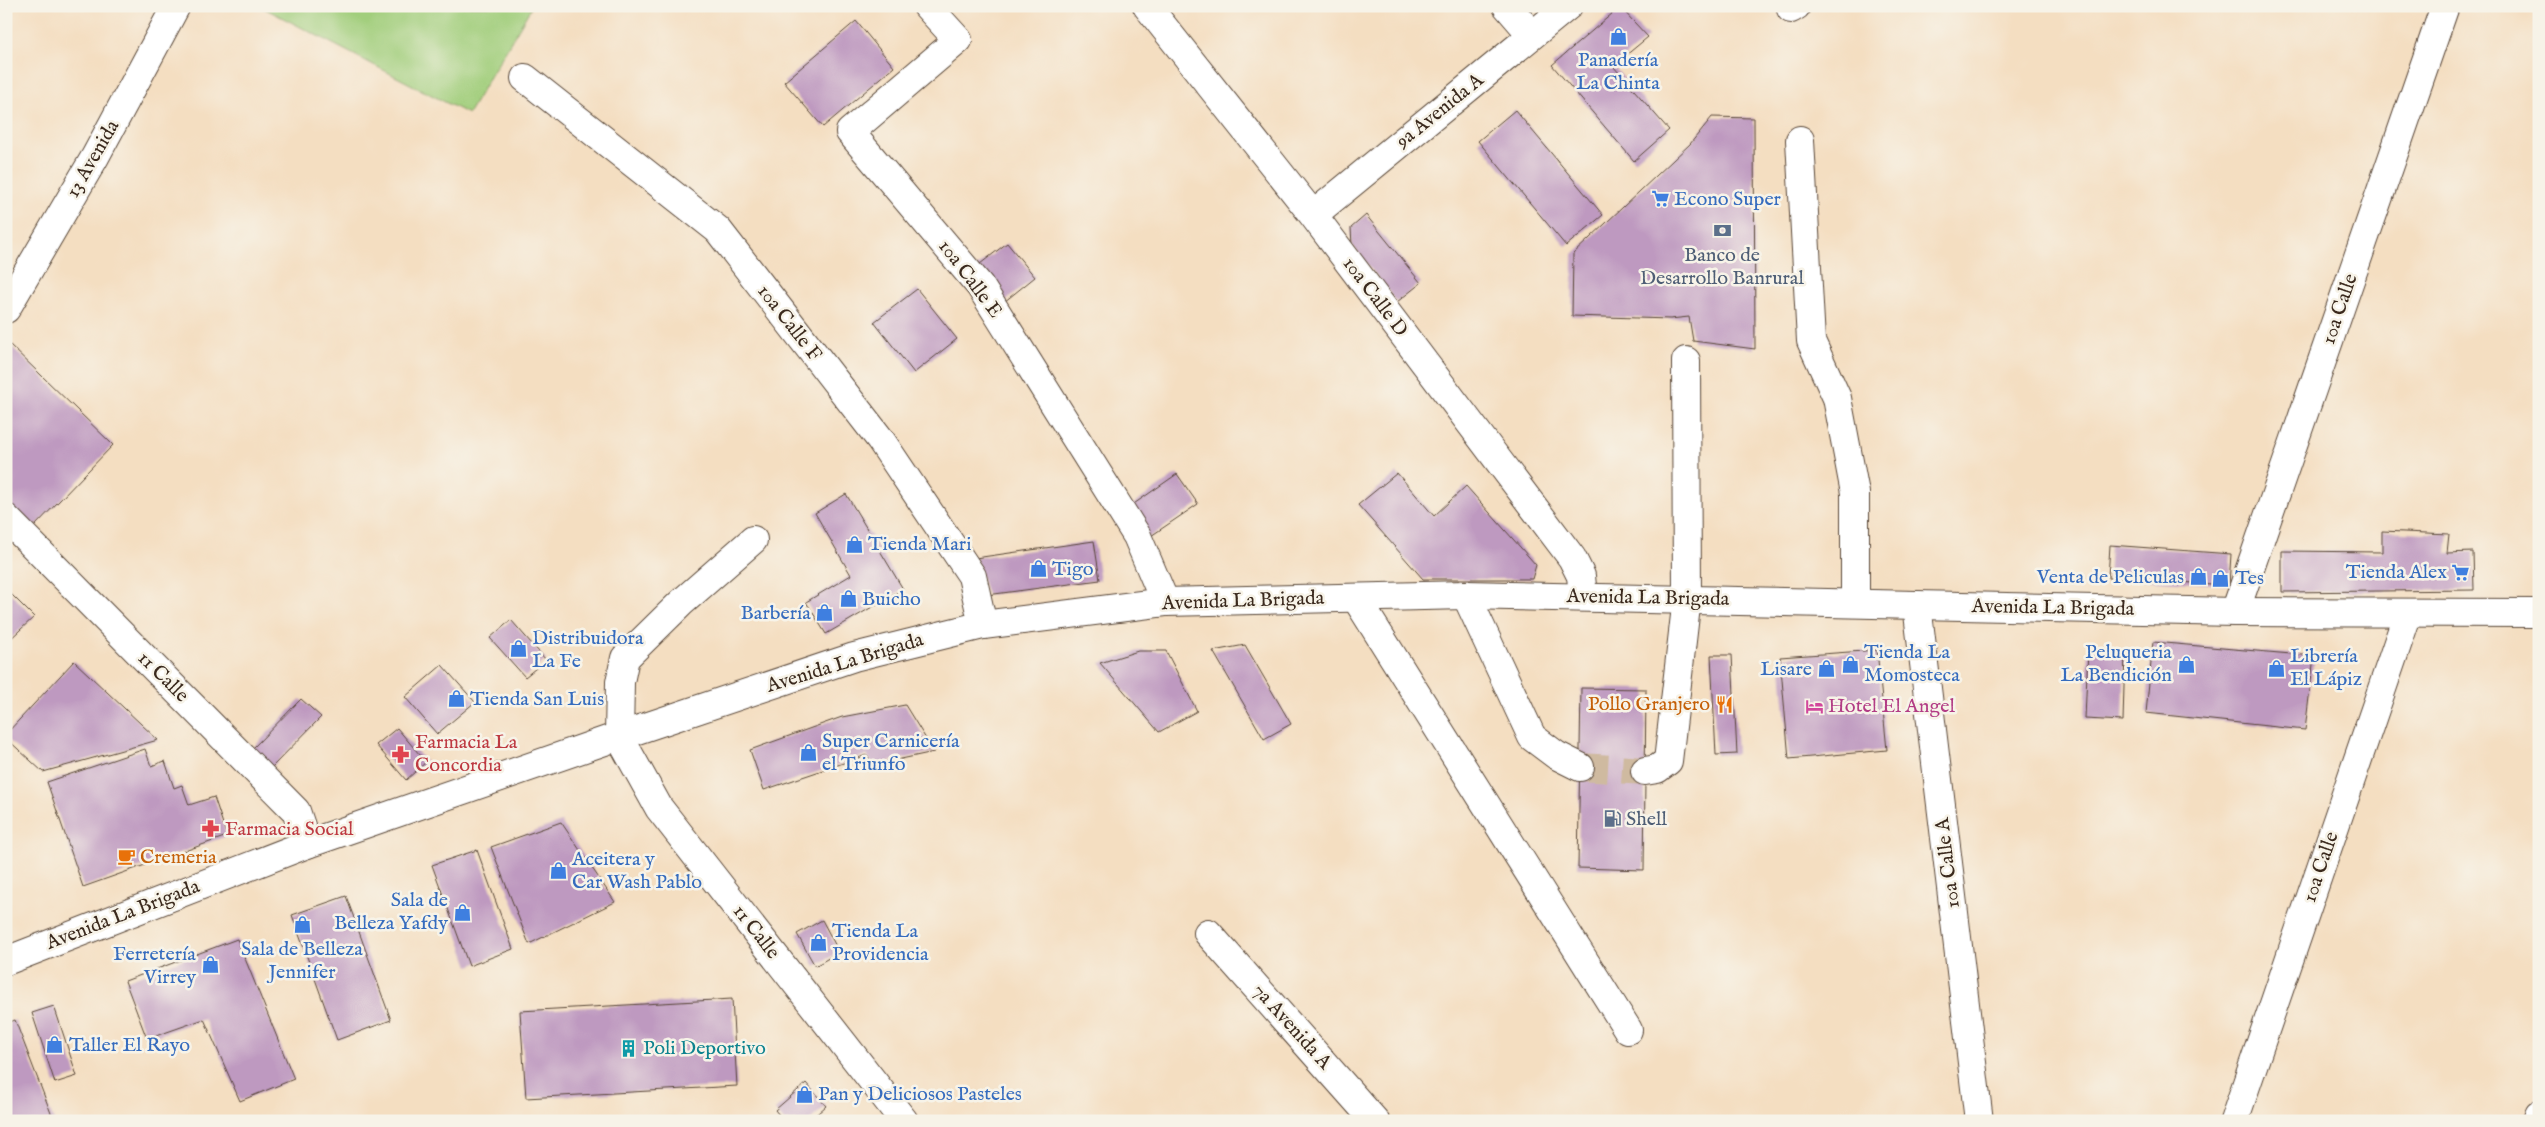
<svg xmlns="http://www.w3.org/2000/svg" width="2545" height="1127" font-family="'IM FELL English',serif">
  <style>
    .green { fill: #a1ce7c; stroke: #6e7c4d }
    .building { fill: #be99c0 }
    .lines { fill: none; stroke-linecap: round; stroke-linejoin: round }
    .minor-tunnel { stroke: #cfbaa0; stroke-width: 28; stroke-dasharray: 28 14; stroke-linecap: butt }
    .minor-casing { stroke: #574536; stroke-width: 30 }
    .major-casing { stroke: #574536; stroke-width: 30 }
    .minor { stroke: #fff; stroke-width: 28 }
    .major { stroke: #fff; stroke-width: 28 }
    .labels { text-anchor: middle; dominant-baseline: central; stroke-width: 5; stroke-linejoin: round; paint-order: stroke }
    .shop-label { font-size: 20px; fill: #366cbe; stroke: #f7f3e8; text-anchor: start }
    .street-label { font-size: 20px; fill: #3b2a1e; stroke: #f7f3e8 }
    .service-label { font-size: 20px; fill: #4e5e75; stroke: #f7f3e8 }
    .food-label { font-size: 20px; fill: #c56008; stroke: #f7f3e8; text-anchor: end }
    .hotel-label { font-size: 20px; fill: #b23c85; stroke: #f7f3e8; text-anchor: start }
    .health-label { font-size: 20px; fill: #be3a42; stroke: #f7f3e8; text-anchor: start }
    .culture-label { font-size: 20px; fill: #0d838f; stroke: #f7f3e8; text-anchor: start }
  </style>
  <rect width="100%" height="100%" fill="#f7f3e8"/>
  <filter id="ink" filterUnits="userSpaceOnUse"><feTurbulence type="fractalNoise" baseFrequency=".02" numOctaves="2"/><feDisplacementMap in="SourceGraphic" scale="10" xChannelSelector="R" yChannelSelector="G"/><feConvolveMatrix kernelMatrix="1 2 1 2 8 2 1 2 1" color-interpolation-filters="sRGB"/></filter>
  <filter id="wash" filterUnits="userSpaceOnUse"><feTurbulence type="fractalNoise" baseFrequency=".0096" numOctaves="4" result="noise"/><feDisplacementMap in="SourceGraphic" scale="20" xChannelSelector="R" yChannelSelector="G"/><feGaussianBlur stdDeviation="1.12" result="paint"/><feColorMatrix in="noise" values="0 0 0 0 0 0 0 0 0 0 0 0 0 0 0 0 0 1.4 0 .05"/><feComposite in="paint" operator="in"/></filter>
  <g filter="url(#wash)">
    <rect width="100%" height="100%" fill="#f4dec1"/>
    <!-- green -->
    <path class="green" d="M260,6H532L468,114Z"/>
    <g id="blocks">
      <!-- building -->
      <path class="building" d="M1620,7L1648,37L1613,66L1669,130L1634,161L1552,65Z
        M856,21L894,67L823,127L784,82Z
        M1515,110L1603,215L1566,246L1478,141Z
        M1712,117L1754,118L1755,349L1693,341L1689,317L1670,319L1572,316L1573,254L1690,144Z
        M1366,215L1421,283L1397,302L1352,245L1351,228Z
        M1007,243L1035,277L999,306L971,271Z
        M917,289L957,339L914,373L874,322Z
        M6,341L113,445L33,528L6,503Z
        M1397,473L1434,516L1466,486L1536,565L1532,579H1423L1358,505Z
        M1177,474L1198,504L1148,538L1128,508Z
        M846,494L903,589L826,634L806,602L851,575L815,513Z
        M2382,531L2449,534L2447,553L2473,552L2474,590L2282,592V551L2382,552Z
        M1094,541L1100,580L987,595L975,558Z
        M2110,545L2231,554L2229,585L2108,578Z
        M6,589L34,617L6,643Z
        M511,620L546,660L525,677L490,638Z
        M2153,642L2314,656L2305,730L2146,713Z
        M1245,645L1291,724L1264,739L1213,651Z
        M2088,649L2125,651L2123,721L2085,719Z
        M1877,650L1887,750L1789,759L1780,657Z
        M1138,651H1166L1197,711L1159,732L1100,663Z
        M1711,655H1732L1737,754L1716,755Z
        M74,661L158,740L43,772L6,738V734Z
        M442,665L475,702L437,734L405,697Z
        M1581,688L1646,689L1644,870L1578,868Z
        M301,699L321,717L271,768L252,749Z
        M905,705L934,752L873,765L867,755L764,790L750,750L842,717Z
        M397,728L426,762L406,780L376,745Z
        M145,749L151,766L165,761L174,788L182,785L189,805L214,797L227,836L83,887L47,782Z
        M561,822L615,902L529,944L491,847Z
        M477,850L513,949L469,966L432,865Z
        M346,896L391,1020L337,1040L292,915Z
        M822,920L839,952L815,966L797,934Z
        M237,939L294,1079L240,1101L204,1019L147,1039L125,981Z
        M732,999L737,1086L526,1098L520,1011Z
        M54,1006L77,1076L55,1083L32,1013Z
        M15,1020L54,1121H10L6,1112V1023Z
        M806,1083L826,1106L809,1121H784L775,1110Z"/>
    </g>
  </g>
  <g filter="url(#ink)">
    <use href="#blocks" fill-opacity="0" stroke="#574536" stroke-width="1"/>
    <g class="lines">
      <!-- minor-tunnel -->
      <path class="minor-tunnel" d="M1580,767L1645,771"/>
      <defs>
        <path id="minor" d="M927,6L958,40L850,132L980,286L1137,536L1165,602
          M1147,6L1313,215L1572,558L1581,576L1583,597
          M1507,6L1532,35
          M1791,9L1796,6
          M525,78L718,230L880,439L972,576L983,625
          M1800,140L1811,341L1837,398L1855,493V602
          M1313,215L1568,6
          M6,309L95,157L176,6
          M6,518L296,811L307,844
          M753,540L681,603L625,658L620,682L619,736L659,808L904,1121
          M1466,595L1532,737L1556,755L1580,767
          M1356,598L1628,1030
          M1917,605L1979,1121
          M2235,612L2445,6
          M1645,771L1657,769L1668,761L1687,598L1686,361
          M1208,933L1375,1121
          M2234,1121L2408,613
          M2537,1121L2539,1115"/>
        <path id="major" d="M6,961L307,844L619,736L854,657L983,625L1165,602L1466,595L2235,612L2539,613"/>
      </defs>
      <!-- minor casing -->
      <use href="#minor" class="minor-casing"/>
      <!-- major casing -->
      <use href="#major" class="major-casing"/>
      <!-- minor -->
      <use href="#minor" class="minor"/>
      <!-- major -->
      <use href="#major" class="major"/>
    </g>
  </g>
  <!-- icons -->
  <defs>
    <symbol id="shop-bare" viewBox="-9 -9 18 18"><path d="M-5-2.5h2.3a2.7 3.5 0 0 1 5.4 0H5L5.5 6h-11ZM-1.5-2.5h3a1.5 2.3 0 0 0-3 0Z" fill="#3f7fe0" stroke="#f7f3e8" stroke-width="2.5" paint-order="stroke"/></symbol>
    <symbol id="supermarket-bare" viewBox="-9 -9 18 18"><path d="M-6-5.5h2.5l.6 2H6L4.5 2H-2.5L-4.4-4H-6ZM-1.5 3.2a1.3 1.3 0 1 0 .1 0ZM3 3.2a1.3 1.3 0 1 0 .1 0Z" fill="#3f7fe0" stroke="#f7f3e8" stroke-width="2.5" paint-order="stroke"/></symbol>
    <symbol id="bank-bare" viewBox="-9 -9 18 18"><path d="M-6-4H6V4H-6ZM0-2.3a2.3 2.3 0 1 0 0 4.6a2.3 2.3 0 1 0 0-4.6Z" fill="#5c6f8a" stroke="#f7f3e8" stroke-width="2.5" paint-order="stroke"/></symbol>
    <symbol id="restaurant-bare" viewBox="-9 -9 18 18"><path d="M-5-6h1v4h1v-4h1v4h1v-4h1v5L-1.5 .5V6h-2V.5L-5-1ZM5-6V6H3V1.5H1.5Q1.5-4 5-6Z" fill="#e8710a" stroke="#f7f3e8" stroke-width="2.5" paint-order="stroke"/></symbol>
    <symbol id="hotel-bare" viewBox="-9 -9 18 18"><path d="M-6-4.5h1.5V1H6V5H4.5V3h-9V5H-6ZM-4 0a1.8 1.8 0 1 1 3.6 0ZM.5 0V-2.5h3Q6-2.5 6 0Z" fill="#d1479c" stroke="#f7f3e8" stroke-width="2.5" paint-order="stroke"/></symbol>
    <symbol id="pharmacy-bare" viewBox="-9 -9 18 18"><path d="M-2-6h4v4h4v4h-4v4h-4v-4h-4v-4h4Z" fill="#e0444e" stroke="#f7f3e8" stroke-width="2.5" paint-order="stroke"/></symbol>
    <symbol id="fuel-bare" viewBox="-9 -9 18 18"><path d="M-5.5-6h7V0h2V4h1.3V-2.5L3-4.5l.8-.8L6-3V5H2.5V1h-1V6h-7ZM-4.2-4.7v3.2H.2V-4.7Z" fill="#5c6f8a" stroke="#f7f3e8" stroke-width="2.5" paint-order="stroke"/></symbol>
    <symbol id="cafe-bare" viewBox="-9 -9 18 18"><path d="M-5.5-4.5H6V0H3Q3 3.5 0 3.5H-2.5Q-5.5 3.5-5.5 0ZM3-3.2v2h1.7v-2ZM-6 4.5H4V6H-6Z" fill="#e8710a" stroke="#f7f3e8" stroke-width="2.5" paint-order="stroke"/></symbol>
    <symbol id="building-bare" viewBox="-9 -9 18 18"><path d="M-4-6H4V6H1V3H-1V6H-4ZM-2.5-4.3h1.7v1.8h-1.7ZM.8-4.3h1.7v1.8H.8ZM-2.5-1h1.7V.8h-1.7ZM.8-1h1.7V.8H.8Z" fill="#0f9aa8" stroke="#f7f3e8" stroke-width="2.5" paint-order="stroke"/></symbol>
  </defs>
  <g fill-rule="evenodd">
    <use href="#shop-bare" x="1606" y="24" width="25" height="25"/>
    <use href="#supermarket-bare" x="1648" y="186" width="25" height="25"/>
    <use href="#bank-bare" x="1710" y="218" width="25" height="25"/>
    <use href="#shop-bare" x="842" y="532" width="25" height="25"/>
    <use href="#shop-bare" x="1026" y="556" width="25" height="25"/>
    <use href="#supermarket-bare" x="2448" y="560" width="25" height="25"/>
    <use href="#shop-bare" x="2186" y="564" width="25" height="25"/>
    <use href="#shop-bare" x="2208" y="566" width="25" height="25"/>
    <use href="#shop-bare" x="836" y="586" width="25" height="25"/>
    <use href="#shop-bare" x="812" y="600" width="25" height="25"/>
    <use href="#shop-bare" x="506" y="636" width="25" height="25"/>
    <use href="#shop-bare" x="1838" y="652" width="25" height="25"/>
    <use href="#shop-bare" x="2174" y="652" width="25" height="25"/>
    <use href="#shop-bare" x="2264" y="656" width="25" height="25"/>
    <use href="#shop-bare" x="1814" y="656" width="25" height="25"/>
    <use href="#shop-bare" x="444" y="686" width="25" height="25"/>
    <use href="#restaurant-bare" x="1712" y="692" width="25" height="25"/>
    <use href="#hotel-bare" x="1802" y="694" width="25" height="25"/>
    <use href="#shop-bare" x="796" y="740" width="25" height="25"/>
    <use href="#pharmacy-bare" x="388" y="742" width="25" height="25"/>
    <use href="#fuel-bare" x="1600" y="806" width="25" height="25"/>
    <use href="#pharmacy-bare" x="198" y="816" width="25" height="25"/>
    <use href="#cafe-bare" x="114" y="844" width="25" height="25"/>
    <use href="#shop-bare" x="546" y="858" width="25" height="25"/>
    <use href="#shop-bare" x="450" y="900" width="25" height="25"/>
    <use href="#shop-bare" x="290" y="912" width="25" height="25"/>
    <use href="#shop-bare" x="806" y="930" width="25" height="25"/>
    <use href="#shop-bare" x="198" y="952" width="25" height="25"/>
    <use href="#shop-bare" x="42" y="1032" width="25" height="25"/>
    <use href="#building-bare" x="616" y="1036" width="25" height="25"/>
    <use href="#shop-bare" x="792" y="1082" width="25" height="25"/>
  </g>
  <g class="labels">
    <!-- shop labels -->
    <g class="shop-label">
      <text x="1618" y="60" text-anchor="middle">Panadería<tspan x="1618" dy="23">La Chinta</tspan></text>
      <text x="1674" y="199">Econo Super</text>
      <text x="868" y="544">Tienda Mari</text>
      <text x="1052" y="569">Tigo</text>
      <text x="2447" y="572" text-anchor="end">Tienda Alex</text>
      <text x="2184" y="577" text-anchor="end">Venta de Peliculas</text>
      <text x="2235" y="578">Tes</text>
      <text x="862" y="599">Buicho</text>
      <text x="811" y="613" text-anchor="end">Barbería</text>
      <text x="532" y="638">Distribuidora<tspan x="532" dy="23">La Fe</tspan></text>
      <text x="1864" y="652">Tienda La<tspan x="1864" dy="23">Momosteca</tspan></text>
      <text x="2172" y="652" text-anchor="end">Peluqueria<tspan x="2172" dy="23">La Bendición</tspan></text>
      <text x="2290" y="656">Librería<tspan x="2290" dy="23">El Lápiz</tspan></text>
      <text x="1812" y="669" text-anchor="end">Lisare</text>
      <text x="470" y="699">Tienda San Luis</text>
      <text x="822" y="741">Super Carnicería<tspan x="822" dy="23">el Triunfo</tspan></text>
      <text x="572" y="859">Aceitera y<tspan x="572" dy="23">Car Wash Pablo</tspan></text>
      <text x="448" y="900" text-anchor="end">Sala de<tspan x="448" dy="23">Belleza Yafdy</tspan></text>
      <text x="832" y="931">Tienda La<tspan x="832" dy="23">Providencia</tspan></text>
      <text x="302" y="949" text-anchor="middle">Sala de Belleza<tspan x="302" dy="23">Jennifer</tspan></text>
      <text x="196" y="954" text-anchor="end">Ferretería<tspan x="196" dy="23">Virrey</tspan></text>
      <text x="69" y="1045">Taller El Rayo</text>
      <text x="818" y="1094">Pan y Deliciosos Pasteles</text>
    </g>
    <!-- street labels -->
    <g class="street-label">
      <text transform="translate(1440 111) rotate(-39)">9a Avenida A</text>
      <text transform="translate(93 159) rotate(-60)">13 Avenida</text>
      <text transform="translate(970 279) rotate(53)">10a Calle E</text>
      <text transform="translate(1375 297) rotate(53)">10a Calle D</text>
      <text transform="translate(2340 309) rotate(-71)">10a Calle</text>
      <text transform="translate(789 323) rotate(52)">10a Calle F</text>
      <text transform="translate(1648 598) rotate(1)">Avenida La Brigada</text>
      <text transform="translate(1243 601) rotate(-2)">Avenida La Brigada</text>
      <text transform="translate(2053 608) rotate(1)">Avenida La Brigada</text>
      <text transform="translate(845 663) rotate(-17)">Avenida La Brigada</text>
      <text transform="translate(163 677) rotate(45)">11 Calle</text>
      <text transform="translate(1948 863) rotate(-97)">10a Calle A</text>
      <text transform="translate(2321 867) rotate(-71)">10a Calle</text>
      <text transform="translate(123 915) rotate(-21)">Avenida La Brigada</text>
      <text transform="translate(756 932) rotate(52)">11 Calle</text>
      <text transform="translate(1292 1027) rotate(48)">7a Avenida A</text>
    </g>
    <!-- service labels -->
    <g class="service-label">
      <text x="1722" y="255">Banco de<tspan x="1722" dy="23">Desarrollo Banrural</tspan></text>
      <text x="1626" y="819" text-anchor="start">Shell</text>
    </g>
    <!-- food labels -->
    <g class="food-label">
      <text x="1710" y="704">Pollo Granjero</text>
      <text x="140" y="857" text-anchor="start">Cremeria</text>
    </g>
    <!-- hotel labels -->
    <g class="hotel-label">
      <text x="1828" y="706">Hotel El Angel</text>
    </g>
    <!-- health labels -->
    <g class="health-label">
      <text x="415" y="742">Farmacia La<tspan x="415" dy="23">Concordia</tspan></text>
      <text x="225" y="829">Farmacia Social</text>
    </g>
    <!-- culture labels -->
    <g class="culture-label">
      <text x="643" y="1048">Poli Deportivo</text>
    </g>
  </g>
  <!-- margin -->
  <rect width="2545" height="1127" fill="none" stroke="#f7f3e8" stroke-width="25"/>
</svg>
